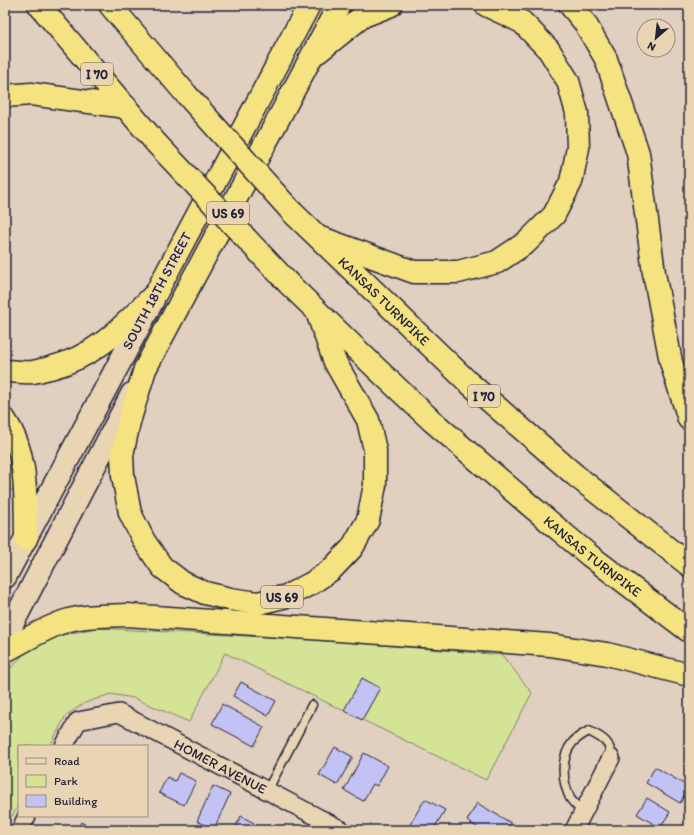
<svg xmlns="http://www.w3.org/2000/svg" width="694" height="835" font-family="Itim,sans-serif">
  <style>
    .built { fill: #d8ccd0 }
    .green { fill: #d5e397; stroke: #7c8269 }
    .building { fill: #c2c2f4; stroke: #22223b }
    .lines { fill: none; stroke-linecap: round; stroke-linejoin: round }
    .service-casing { stroke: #22223b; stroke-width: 11 }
    .minor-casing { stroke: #22223b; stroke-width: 20 }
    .secondary-casing { stroke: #22223b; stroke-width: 25 }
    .motorway-casing { stroke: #22223b; stroke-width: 25 }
    .service { stroke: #e9d4b3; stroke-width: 8 }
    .minor { stroke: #e9d4b3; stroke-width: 17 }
    .secondary { stroke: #e9d4b3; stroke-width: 22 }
    .motorway { stroke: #f5e382; stroke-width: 22 }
    .motorway-bridge-casing { stroke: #22223b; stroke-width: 25; stroke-linecap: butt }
    .motorway-bridge { stroke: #f5e382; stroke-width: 22 }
    .labels { text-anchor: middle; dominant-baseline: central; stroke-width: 3; stroke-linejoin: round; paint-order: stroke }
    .shield { fill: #e9d4b3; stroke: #5e575f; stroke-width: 1 }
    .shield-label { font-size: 13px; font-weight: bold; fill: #22223b }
    .street-label { font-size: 14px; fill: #22223b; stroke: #e9d4b3 }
  </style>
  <rect width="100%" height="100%" fill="#e1d0c0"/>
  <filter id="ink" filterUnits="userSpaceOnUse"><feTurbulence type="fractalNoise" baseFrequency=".025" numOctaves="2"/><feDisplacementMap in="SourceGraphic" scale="8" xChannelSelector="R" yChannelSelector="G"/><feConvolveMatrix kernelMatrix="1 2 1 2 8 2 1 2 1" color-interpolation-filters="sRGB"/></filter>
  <g filter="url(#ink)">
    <!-- built -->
    <path class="built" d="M5,480L12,491L18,490V506L10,528L5,538Z"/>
    <!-- green -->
    <path class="green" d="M5,441L9,447L18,490L12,491L5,480Z
      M96,628L321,640L502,655L532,693L486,780L225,653L189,722L134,698L110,694L85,703L66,715L50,746H19V804L12,816L5,824V674L26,652L58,636Z"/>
    <!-- building -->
    <path class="building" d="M362,678L380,688L362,720L344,710Z
      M241,682L276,701L268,716L233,696Z
      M222,704L264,727L254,746L212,724Z
      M335,747L353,757L337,785L319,775Z
      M364,753L388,766L377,786L373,784L363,801L344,790Z
      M655,767L689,787L680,803L646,783Z
      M179,773L196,781L184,805L159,793L167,777L175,781Z
      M213,786L230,794L214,829L197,821Z
      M647,798L670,812L660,828L637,814Z
      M425,799L445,810L433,830H415L409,826Z
      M477,803L511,823L507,830H482L467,821Z
      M241,816L254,823L251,830H234Z
      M81,822L95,830H76Z"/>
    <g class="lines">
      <defs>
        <path id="service" d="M267,791L312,705
          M583,812C579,808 573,803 570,798C562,781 560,757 573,742C578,737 583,734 589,731C602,738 611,741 611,758"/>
        <g id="minor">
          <path id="s1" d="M64,746L78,721L119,713L342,830"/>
          <path d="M20,830L27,816"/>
          <path d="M574,830L611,758"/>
        </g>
        <path id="secondary" d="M5,577L153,300
          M5,638L132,394"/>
        <g id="motorway">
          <path d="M39,5L156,143"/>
          <path d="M110,5L186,94"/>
          <path d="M570,5L585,23L606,59L638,153L654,273L671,362L689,419"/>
          <path d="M318,52L363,16L391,5"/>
          <path d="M5,96L31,94L126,107"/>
          <path id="s2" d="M292,212L469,383L575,475L689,565"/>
          <path d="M324,239L414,272H458L497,262L527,242L554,215L571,182L578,148L577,113L568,81L549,50L522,22L486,5"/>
          <path id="s3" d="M289,284L377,369L431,420L526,502L589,555L689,631"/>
          <path d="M317,312L335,362L368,420L375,450V485L368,520L352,548L331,570L312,583L287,596L258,603L230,599L205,593L183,583L162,567L144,541L130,513L123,476L122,455L129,422L145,369L339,5"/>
          <path d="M5,371C14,371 24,373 33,372C38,371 45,369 50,368C98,356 123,326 156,293L309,5"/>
          <path d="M5,420C29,454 25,499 26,539"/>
          <path d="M5,651C24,641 43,629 63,622C83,615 106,616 127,615L550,645L607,654L689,675"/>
        </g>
      </defs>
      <!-- service casing -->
      <use href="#service" class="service-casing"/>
      <!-- minor casing -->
      <use href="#minor" class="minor-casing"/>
      <!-- secondary casing -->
      <use href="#secondary" class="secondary-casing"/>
      <!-- motorway casing -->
      <use href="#motorway" class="motorway-casing"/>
      <!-- service -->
      <use href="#service" class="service"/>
      <!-- minor -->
      <use href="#minor" class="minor"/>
      <!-- secondary -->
      <use href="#secondary" class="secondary"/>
      <!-- motorway -->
      <use href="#motorway" class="motorway"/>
      <defs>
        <path id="motorway-bridge" d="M186,94L292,212
          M156,143L289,284"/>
      </defs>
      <!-- motorway-bridge casing -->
      <use href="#motorway-bridge" class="motorway-bridge-casing"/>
      <!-- motorway-bridge -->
      <use href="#motorway-bridge" class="motorway-bridge"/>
    </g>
  </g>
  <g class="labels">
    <!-- shield labels -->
    <g class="shield">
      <rect x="81" y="63" width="32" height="22" rx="3"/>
      <rect x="207" y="202" width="42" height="22" rx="3"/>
      <rect x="468" y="385" width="32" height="22" rx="3"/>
      <rect x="261" y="586" width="42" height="22" rx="3"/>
    </g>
    <g class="shield-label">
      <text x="97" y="74">I 70</text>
      <text x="228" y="213">US 69</text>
      <text x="484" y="396">I 70</text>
      <text x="282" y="597">US 69</text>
    </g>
    <!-- street labels -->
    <g class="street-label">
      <text transform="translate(157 291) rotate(-62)">SOUTH 18TH STREET</text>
      <text stroke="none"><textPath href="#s2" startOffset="128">KANSAS TURNPIKE</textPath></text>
      <text stroke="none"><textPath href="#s3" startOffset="408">KANSAS TURNPIKE</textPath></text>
      <text stroke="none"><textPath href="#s1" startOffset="185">HOMER AVENUE</textPath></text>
    </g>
  </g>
  <!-- margin -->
  <rect width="694" height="835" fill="none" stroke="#e9d4b3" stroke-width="20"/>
  <rect x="10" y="10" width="674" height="815" fill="none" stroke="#22223b" stroke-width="1.5" filter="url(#ink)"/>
  <!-- legend -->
  <rect x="18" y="745" width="130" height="72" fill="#e9d4b3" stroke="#998d83"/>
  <rect x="26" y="758" width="20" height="6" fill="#e9d4b3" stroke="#998d83"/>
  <text x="54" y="765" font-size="12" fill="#22223b">Road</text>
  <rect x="26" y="775" width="20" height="12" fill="#d5e397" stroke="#998d83"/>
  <text x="54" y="785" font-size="12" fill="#22223b">Park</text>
  <rect x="26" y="795" width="20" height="12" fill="#c2c2f4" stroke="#998d83"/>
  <text x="54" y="805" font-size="12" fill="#22223b">Building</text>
  <!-- north arrow -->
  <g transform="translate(656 38) rotate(208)"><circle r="19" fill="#e9d4b3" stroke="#998d83"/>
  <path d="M0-3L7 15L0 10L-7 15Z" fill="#22223b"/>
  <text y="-6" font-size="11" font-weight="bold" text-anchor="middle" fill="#22223b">N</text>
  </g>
</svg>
